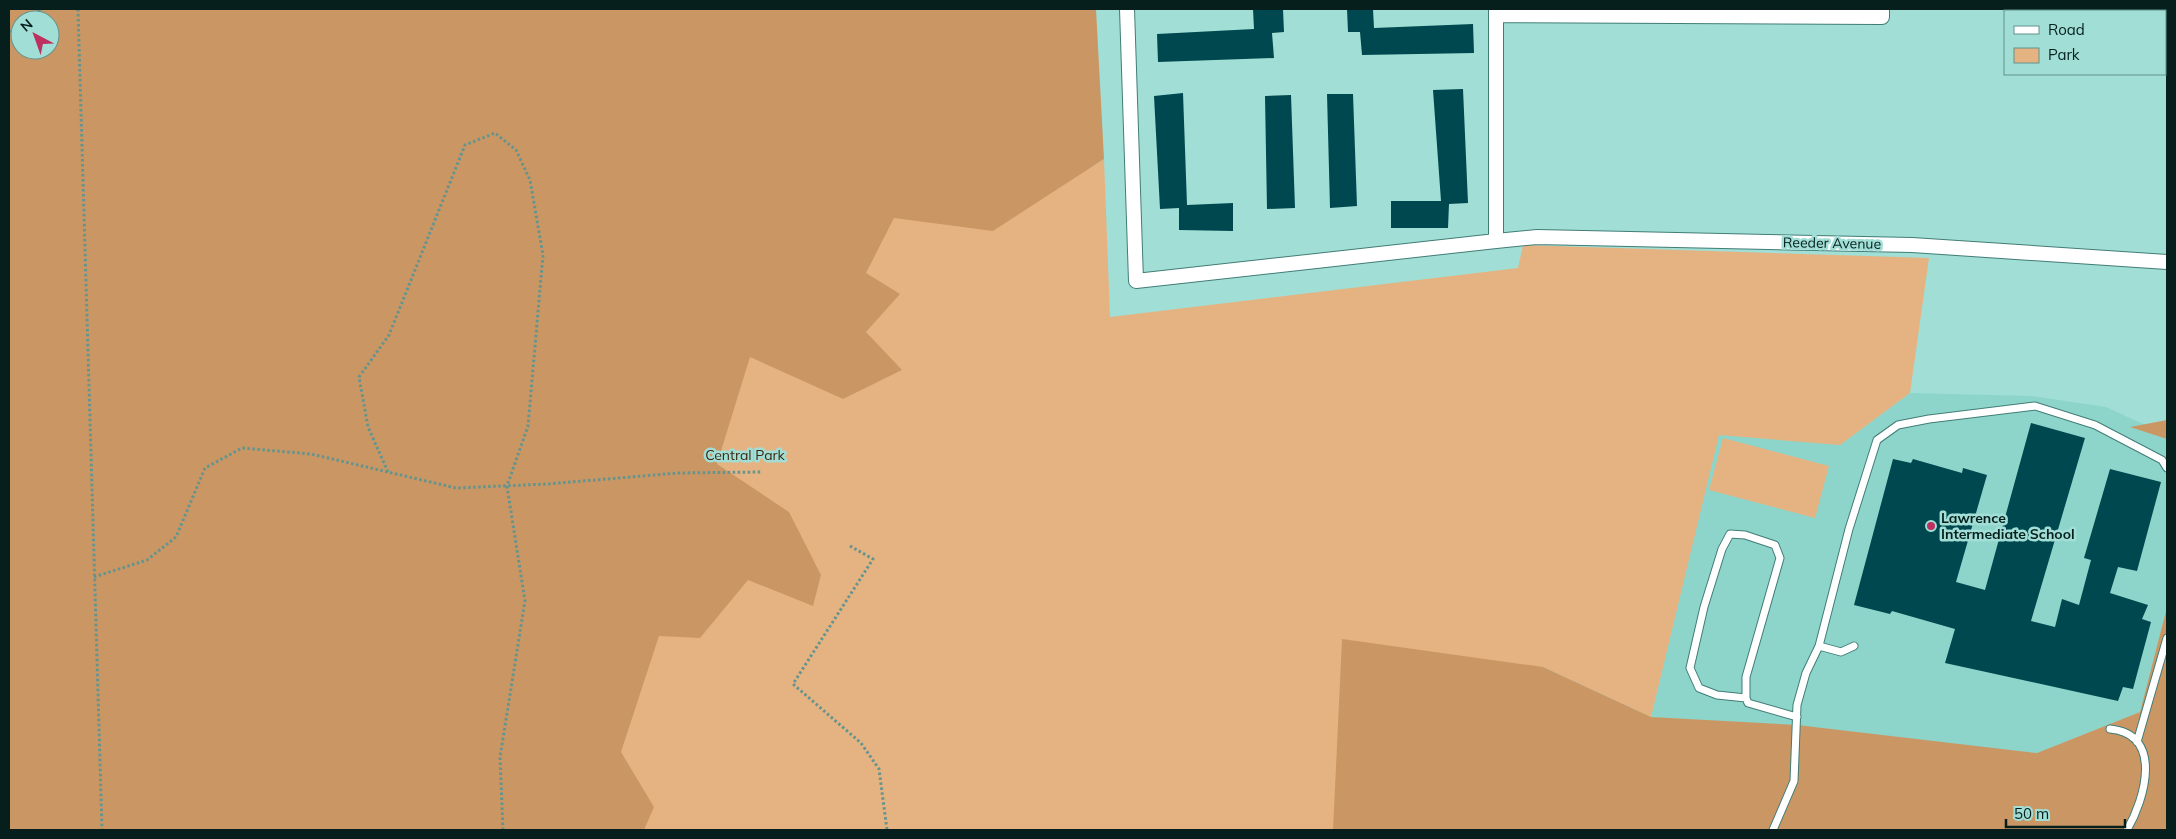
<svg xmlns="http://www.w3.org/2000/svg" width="2176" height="839" font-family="Mulish,sans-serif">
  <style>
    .built { fill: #8dd5cb }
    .green { fill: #e5b382 }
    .forest { fill: #ca9764; fill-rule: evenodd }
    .building { fill: #00484f }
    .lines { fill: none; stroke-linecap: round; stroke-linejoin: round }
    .service-casing { stroke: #417d76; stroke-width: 9 }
    .minor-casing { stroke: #417d76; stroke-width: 16 }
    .path { stroke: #65948e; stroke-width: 3; stroke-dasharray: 2.5 2.5; stroke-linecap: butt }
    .service { stroke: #fff; stroke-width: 7 }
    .minor { stroke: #fff; stroke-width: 14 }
    .poi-dot { fill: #bd305f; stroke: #a1ded6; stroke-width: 2 }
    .labels { text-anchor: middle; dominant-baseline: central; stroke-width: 5; stroke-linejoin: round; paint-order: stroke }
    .street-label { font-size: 14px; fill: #061f1d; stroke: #a1ded6 }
    .park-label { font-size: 14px; fill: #3d2710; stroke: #a1ded6 }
    .poi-label { font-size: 14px; font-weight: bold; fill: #061f1d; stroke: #a1ded6; text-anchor: start }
  </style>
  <rect width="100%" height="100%" fill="#a1ded6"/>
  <!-- built -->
  <path class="built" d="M1910,393L2032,396L2106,407L2167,435V607L2140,712L2037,753L1651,717L1716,431L1840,445Z"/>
  <!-- green -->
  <path class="green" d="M632,91L1090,168L1104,159L1110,317L1518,268L1523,245L1929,258L1910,393L1840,445L1719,435L1651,717L1543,667L1361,830H144Z
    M1723,438L1829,466L1815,518L1709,490Z"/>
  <!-- forest -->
  <path class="forest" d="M9,9H1096L1104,159L993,231L894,218L866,273L900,294L866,332L902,370L843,399L750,357L717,464L789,512L821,575L813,606L748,580L700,638L659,636L621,752L654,807L644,830H9ZM20,20H50V50H20Z
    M2167,420V439L2130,427Z
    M2167,607V830H1333L1342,639L1543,667L1651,717L1797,725L2037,753L2140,712Z"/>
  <!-- building -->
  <path class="building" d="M1253,9H1283L1284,32L1272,33L1274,58L1158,62L1157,34L1254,29Z
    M1347,9H1373L1374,28L1473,24L1474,53L1362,55L1360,32H1348Z
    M1463,89L1468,203L1449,204L1448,228H1391V201H1441L1433,90Z
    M1183,93L1187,205L1233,203V231L1179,230V208L1160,209L1154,96Z
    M1327,94H1353L1357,206L1330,208Z
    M1291,95L1295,208L1267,209L1265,96Z
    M2031,423L2085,438L2031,621L2055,627L2062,599L2079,605L2091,560L2084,558L2110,469L2161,482L2137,571L2118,567L2110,593L2148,605L2142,619L2151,622L2133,689L2123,687L2118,701L1945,663L1955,629L1892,611L1890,614L1854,605L1893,459L1911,463L1913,459L1962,473L1963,468L1987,475L1956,582L1985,590Z"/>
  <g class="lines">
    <defs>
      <path id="service" d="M1819,646L1849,529L1877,440L1898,425L1929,419L2035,406L2095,425L2162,460L2167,468
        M1746,698L1717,695L1699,688L1690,668L1704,607L1722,549L1730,534L1745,535L1775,545L1780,558L1746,677V698L1748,703L1797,717
        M2110,729C2164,734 2145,799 2127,830
        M2137,742L2167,638
        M1773,830L1794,781L1797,705L1806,673L1819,646L1841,652L1854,646"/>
      <path id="minor" d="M1127,9L1136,281L1496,241V9
        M1496,15L1882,17V9
        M1496,241L1537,237L1912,245L2167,262"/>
    </defs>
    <!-- service casing -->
    <use href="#service" class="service-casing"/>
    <!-- minor casing -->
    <use href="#minor" class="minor-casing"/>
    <!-- path -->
    <path class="path" d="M78,9L102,830
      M26,20L41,9
      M9,32L20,24
      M388,472L368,427L359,377L389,335L465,145L495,133L516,150L530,180L543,255L528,426L507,486L525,601L500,757L503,830
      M850,546L873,559L793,684L861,743L879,769L887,830
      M94,577L147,560L176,537L205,468L242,448L311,454L456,488L547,484L678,473L761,472"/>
    <!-- service -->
    <use href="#service" class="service"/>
    <!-- minor -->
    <use href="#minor" class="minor"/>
  </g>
  <!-- markers -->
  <circle class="poi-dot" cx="1931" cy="526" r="5"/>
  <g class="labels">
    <!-- street labels -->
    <g class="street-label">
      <text transform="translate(1832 243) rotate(1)">Reeder Avenue</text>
    </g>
    <!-- park labels -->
    <g class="park-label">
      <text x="745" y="455">Central Park</text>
    </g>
    <!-- poi labels -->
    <g class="poi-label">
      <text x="1941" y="518">Lawrence<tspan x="1941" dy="16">Intermediate School</tspan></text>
    </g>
  </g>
  <!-- border -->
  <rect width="2176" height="839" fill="none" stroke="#061f1d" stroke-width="20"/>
  <!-- legend -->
  <rect x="2004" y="10" width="162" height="65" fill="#a1ded6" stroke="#63928c"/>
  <rect x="2014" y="26" width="25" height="8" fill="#ffffff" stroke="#63928c"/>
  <text x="2048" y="35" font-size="15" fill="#061f1d">Road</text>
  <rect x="2014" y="48" width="25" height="15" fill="#e5b382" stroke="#63928c"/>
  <text x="2048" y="60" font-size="15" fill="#061f1d">Park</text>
  <!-- north arrow -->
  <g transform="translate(35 35) rotate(319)"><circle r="24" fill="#a1ded6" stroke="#63928c"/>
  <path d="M0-4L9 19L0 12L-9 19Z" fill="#bd305f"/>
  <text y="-8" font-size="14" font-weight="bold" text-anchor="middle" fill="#061f1d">N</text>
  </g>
  <!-- scale -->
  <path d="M2006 819v8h119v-8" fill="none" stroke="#061f1d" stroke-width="2.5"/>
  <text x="2014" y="819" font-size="15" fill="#061f1d" stroke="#a1ded6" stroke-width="4" paint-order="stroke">50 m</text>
</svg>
